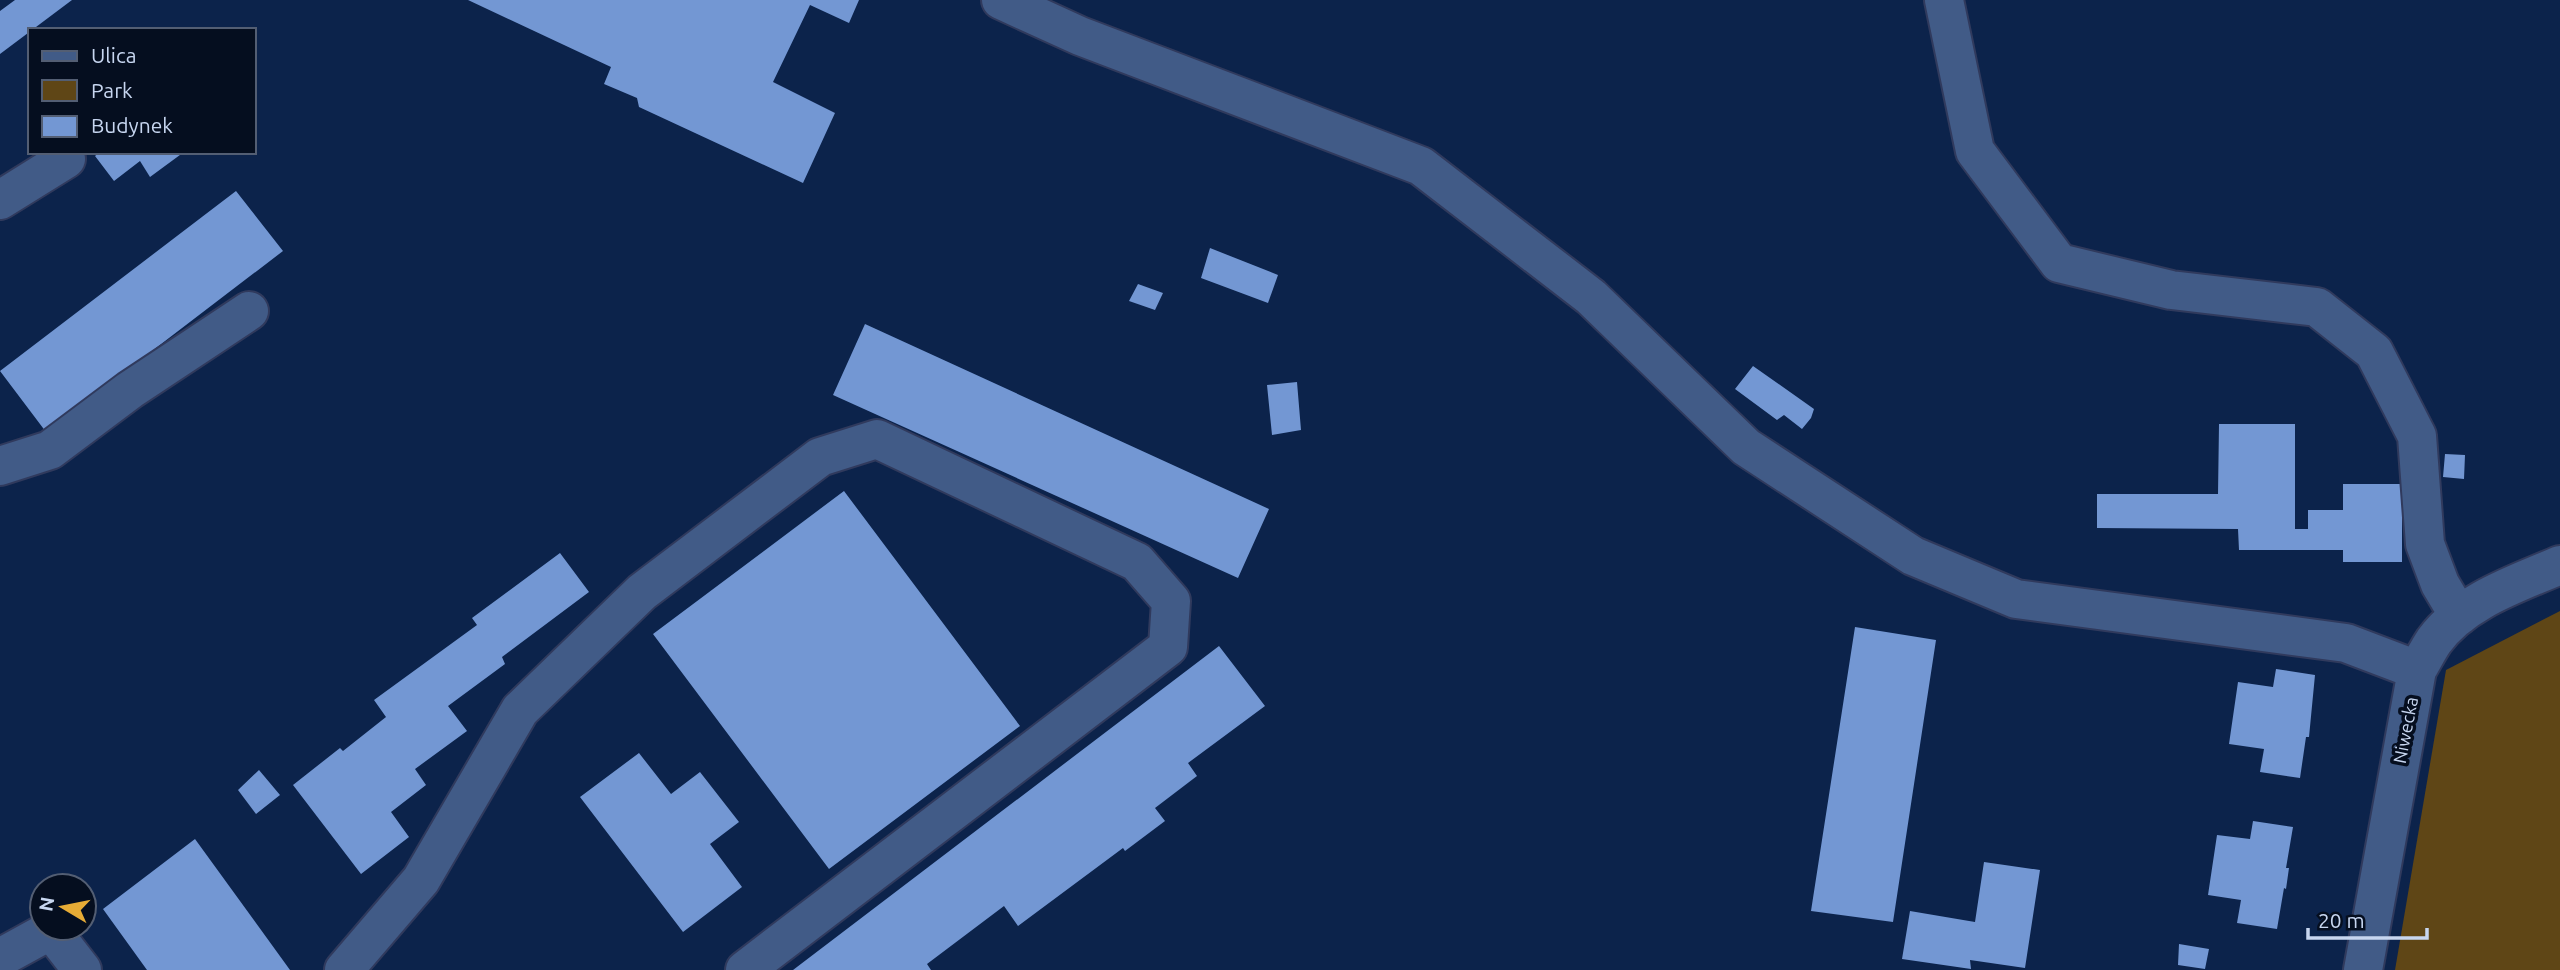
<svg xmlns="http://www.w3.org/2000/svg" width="2560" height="970" font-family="Ubuntu,sans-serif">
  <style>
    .green { fill: #5f4616 }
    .building { fill: #7397d3 }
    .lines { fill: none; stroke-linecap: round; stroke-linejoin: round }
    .minor-casing { stroke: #303a5d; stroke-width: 42 }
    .minor { stroke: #415b87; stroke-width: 38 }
    .labels { text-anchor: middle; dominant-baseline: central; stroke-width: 7; stroke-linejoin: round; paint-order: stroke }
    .street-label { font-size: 18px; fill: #c7d6f0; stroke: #050e1f }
  </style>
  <rect width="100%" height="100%" fill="#0c234b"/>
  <!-- green -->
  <path class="green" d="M2560,611V970H2395L2446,670Z"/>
  <!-- building -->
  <path class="building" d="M15,0H72L0,54V11Z
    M468,0H859L849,23L810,5L773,82L835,113L803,183L639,107L637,98L604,84L611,67Z
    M100,152H184L150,177L140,161L114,181L95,156Z
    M236,191L283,251L46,432L0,371Z
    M1210,248L1278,275L1268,303L1201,278Z
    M1138,284L1163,293L1155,310L1129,301Z
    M865,324L1269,509L1238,578L833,395Z
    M1753,366L1814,409L1811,418L1802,429L1784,415L1777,420L1735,389Z
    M1297,382L1301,430L1272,435L1267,385Z
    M2219,424H2295V529H2308V510H2343V484H2402V562H2343V550H2239L2238,529L2097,528V494H2218Z
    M2445,454L2465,455L2464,479L2443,477Z
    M844,491L1020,726L829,869L653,634Z
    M560,553L589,592L502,657L505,664L448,706L467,731L415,769L426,785L391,812L409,837L361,874L293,785L340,748L343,751L386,717L374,700L477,625L472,618Z
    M1855,627L1936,640L1893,922L1811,911Z
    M1219,646L1265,706L1188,763L1197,776L1155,808L1165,821L1125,851L1123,848L1018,926L1004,906L927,964L931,970H793Z
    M2276,669L2315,675L2309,737H2306L2300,778L2260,772L2264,749L2229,744L2238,682L2273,687Z
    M639,753L671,794L700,772L739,822L710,844L742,887L683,932L580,797Z
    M259,770L280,795L256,814L238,790Z
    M2253,821L2293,827L2286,868H2289L2286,889L2284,888L2277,929L2237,923L2241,900L2208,895L2217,835L2250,839Z
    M195,839L290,970H147L103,909Z
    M1984,862L2040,870L2025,968L1970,960L1971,969L1902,959L1910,911L1975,922Z
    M2179,944L2209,949L2205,969L2178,965Z"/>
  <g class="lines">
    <defs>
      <path id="minor" d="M1001,0L1080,36L1421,166L1591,297L1746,447L1913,556L2016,599L2346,643L2417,670
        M1944,0L1975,151L2059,263L2171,290L2317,307L2374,352L2417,436L2425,544L2440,584L2459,616
        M0,200L66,159
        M0,466L50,450L130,390L249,311
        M0,958L51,930L82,970
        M344,970L421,880L520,710L642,592L820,457L877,439L1137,562L1171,601L1168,647L745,970
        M2363,970L2417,670C2423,660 2428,650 2434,641C2463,601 2516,584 2560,565"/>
    </defs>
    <!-- minor casing -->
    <use href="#minor" class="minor-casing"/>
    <!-- minor -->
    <use href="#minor" class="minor"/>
  </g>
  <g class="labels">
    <!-- street labels -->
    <g class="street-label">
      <text transform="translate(2405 730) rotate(-79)">Niwecka</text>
    </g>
  </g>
  <!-- legend -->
  <rect x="28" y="28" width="228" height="126" fill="#050e1f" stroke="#535e73" stroke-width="2"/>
  <rect x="42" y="51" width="35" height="10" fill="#415b87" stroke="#535e73" stroke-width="2"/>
  <text x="91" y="63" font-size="21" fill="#c7d6f0">Ulica</text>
  <rect x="42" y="80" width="35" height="21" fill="#5f4616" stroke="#535e73" stroke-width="2"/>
  <text x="91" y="98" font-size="21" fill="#c7d6f0">Park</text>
  <rect x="42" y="116" width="35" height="21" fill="#7397d3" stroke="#535e73" stroke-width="2"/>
  <text x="91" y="133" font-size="21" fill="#c7d6f0">Budynek</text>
  <!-- north arrow -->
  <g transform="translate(63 907) rotate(280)"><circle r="33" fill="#050e1f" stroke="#535e73" stroke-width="2"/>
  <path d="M0-5L12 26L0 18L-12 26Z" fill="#e7ac36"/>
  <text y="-10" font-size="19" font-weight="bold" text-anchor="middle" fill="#c7d6f0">N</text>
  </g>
  <!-- scale -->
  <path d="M2308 928v10h119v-10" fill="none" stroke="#c7d6f0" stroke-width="3.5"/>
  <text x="2318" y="928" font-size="21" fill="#c7d6f0" stroke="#050e1f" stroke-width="5" paint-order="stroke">20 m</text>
</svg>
